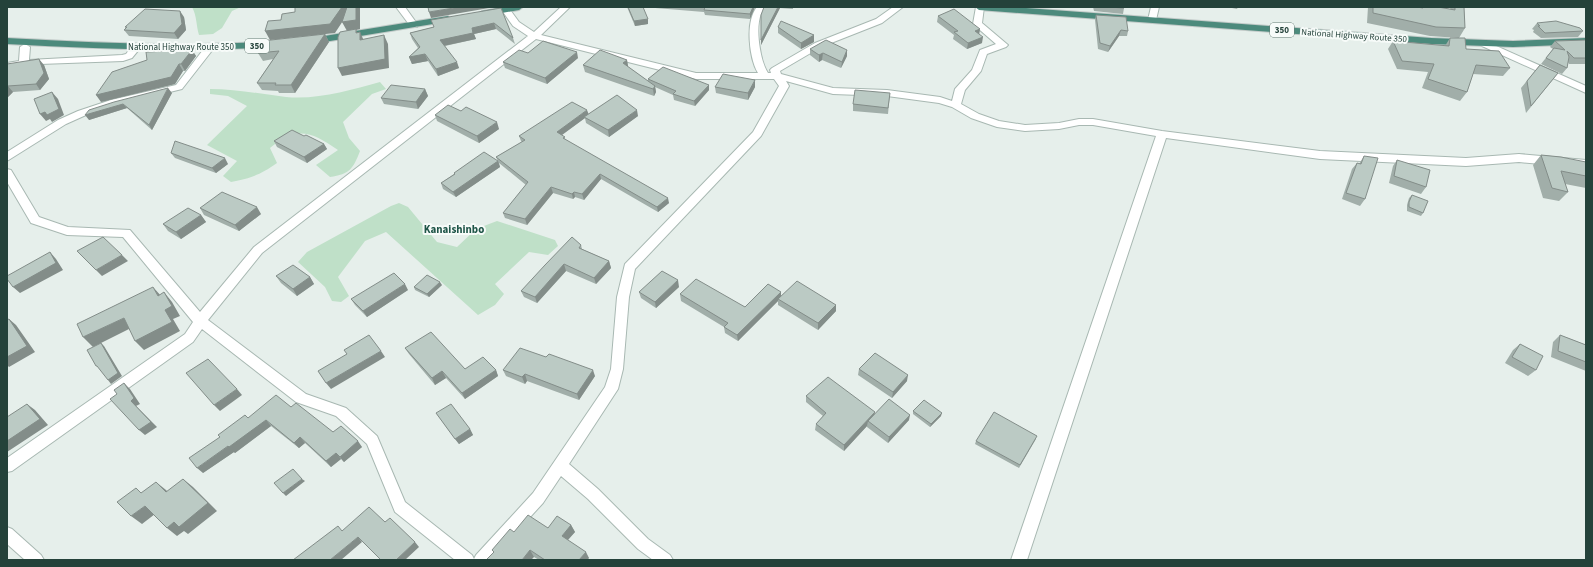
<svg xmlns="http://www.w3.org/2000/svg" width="1593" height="567" font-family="'Source Sans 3',sans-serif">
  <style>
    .green { fill: #bfe0c8 }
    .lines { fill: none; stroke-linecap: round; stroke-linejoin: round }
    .minor-casing { stroke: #a8b8b2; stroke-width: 2 }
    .trunk-casing { stroke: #c2cac8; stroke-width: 2 }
    .minor { fill: #fff; fill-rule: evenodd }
    .trunk { fill: #4c8a7c; fill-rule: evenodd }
    .wall { fill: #a1aea9 }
    .shaded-wall { fill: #838d89 }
    .building { fill: #bbcac4; stroke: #838d89 }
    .labels { text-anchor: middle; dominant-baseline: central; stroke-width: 4; stroke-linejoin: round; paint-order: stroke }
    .shield { fill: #f7fbf9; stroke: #637a73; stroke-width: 1 }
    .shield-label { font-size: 9px; font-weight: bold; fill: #24423a }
    .far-street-label { font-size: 9px; fill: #24423a; stroke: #f7fbf9 }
    .neighbourhood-label { font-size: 11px; font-weight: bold; fill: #1f5548; stroke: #f7fbf9 }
  </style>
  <rect width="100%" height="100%" fill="#e6efeb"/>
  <!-- green -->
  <path class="green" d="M192,7H241L232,11L222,28L213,34L199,35C196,25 197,16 192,7Z
    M380,82L386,89L372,94L343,122L349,138L360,151C353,169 350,174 330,177L316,165L338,150C312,132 297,125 270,148L277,163C260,175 251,178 231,182L223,176L237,161L207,145L247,106L228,96L210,94V89C236,89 261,94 286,97C318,100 350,90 380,82Z
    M399,203L408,207L437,242L457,247L476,229L497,221L555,240L558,246L548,255L529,252L495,284L504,294L495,305L478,315L386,232L365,241L338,277L349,296L341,302L332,301L325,287L298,262L307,252L391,206Z"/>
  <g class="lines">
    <defs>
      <path id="minor" d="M396,7H405L418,25L417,27H411Z
        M502,7H508L519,22L534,32L561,7H570L541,35L696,73H758C749,58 745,21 757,7H766C765,9 762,12 761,14C755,28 760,61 768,73H771L770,70L772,68L815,43L876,19L893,7H903L882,23L821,47L780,71L781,74L833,88L887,90L940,97L952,101L955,89L972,70L980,50L996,44L973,24L976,7H984L982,23L1008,45L1006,47L987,54L981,71L965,90L961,104L979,114L999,121L1025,125L1059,123L1079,119H1093L1162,131L1320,151L1466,158L1519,154L1586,160V168L1519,162L1466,166L1320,159L1166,138L1027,560H1011L1156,136L1093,125H1079L1059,129L1025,131L997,127L971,118L952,107L939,103L887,96L833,94L786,81L789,86L761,136L635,269L629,297L623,369L618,389L569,464L598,489L648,539L670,555L673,560H653L638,549L588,499L561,476L543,503L491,560H455L395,512L367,444L336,416L296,402L202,329L193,342L12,471L7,472V458L185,334L193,322L123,237L67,235L31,223L7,182V169L11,170L39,217L68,227L130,230L200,312L254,247L528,36L513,26L501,9ZM536,39L696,79H774L779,86L753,132L625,264L617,297L611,369L605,387L533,493L476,555L474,559L472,555L405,502L377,436L346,408L306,394L208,320L262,253Z
        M1151,7H1159L1156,20L1152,23L1148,20Z
        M1485,41L1586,86V93L1482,46L1480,44L1482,42Z
        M25,44L30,47L29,60L122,55L126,54L133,45H139L141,47L132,58L123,61L40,64L7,69V63L19,61L20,47Z
        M209,45L214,48L182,89L117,105L86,115L66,124L7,161V152L58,120L78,111L111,100L176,85L206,46Z
        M7,527L12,529L41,555L44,560H25L7,544Z"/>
      <path id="trunk" d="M504,7H523L519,10L485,16L481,13L482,11Z
        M975,7H1014L1431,38L1513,41L1586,38V44L1513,47L1431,44L979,10Z
        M448,16L452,19L451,21L312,44L307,41L312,38Z
        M7,38C97,43 187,47 277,41L282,44L277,47C187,52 97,49 7,44Z"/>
    </defs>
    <!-- minor casing -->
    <use href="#minor" class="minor-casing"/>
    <!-- trunk casing -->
    <use href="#trunk" class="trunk-casing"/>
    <!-- minor -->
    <use href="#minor" class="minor"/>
    <!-- trunk -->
    <use href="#trunk" class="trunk"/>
  </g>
  <!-- wall -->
  <path class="wall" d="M627,7H755L750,19L705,15L704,12L643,7L648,24L635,26Z
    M764,7H793V9L780,8L761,45Z
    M1093,7H1124V8L1123,14L1094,11Z
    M1227,7H1238L1237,9Z
    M1368,7H1417L1420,8L1421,7H1438L1450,9L1451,7H1464L1465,28L1459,38L1430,36L1367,23Z
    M501,8L513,38L515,44L496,29L474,34L476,39L445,46L459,68L438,76L428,61L412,64L409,57L418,48L412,39L410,33L434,27Z
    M1096,15L1128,31L1127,36H1119L1108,52L1098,49L1095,20Z
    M938,16L980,29L979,33L982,43L967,49L953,39L954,35L937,22Z
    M184,17L186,30L178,39L129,36L124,30L126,28L125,27Z
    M1537,23L1583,31L1578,37L1541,38L1533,32L1534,30L1532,29Z
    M778,27L814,35V42L801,49L778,33Z
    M325,34L329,42L295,93H279L278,91L262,90L257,83L273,59L263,61L258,53Z
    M1450,38L1466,49L1510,68L1503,76L1473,74L1467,92L1460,101L1422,88L1428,72L1397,69L1388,49L1393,41L1445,46Z
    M1586,40V64H1569L1568,62L1567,68L1562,74L1541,64L1553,49L1550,47L1555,41Z
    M810,49L847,50V56L841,68L822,60L819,62L810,55Z
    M192,50L196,56L185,71H183L175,84L101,102Z
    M528,53L578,58L547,84L505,68L503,62Z
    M627,60L628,67L648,81V79L709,85V90L695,106L674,100L673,95L655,87L656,92L654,96L585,72L583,65Z
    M7,64L44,65L49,79L40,90L13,92L7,98Z
    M1540,65L1558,73L1526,113L1521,88Z
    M715,87H755L748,100L716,93Z
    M425,89L428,96L418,109L384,104L381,98Z
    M172,93L152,130L127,108L89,120V110Z
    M890,93L888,114L853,111V104Z
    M588,114L638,116L609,137L586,123L585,118L562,135L566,140L669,203L658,212L601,179L584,200L575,197L573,199L553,193L527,225L505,218L503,213L526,185L499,163L500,167L456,197L443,189L441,183L454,174V173L498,161L496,157L522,142L521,141L519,136Z
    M435,115L499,129L479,143L437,121Z
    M304,136L324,144L327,149L307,163L277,147L274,141Z
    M171,153L228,164L216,173L175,158Z
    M1541,155L1586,162V188L1565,184L1568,192L1559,201L1543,198L1533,165Z
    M1364,156L1365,199L1360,206L1342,199L1352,169L1357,163L1359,164Z
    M1397,160L1426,187L1421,194L1389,183L1393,166Z
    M1412,195L1423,213L1421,216L1407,211V205L1409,198Z
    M200,208L261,214L239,231L204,215Z
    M201,215L206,222L181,239L168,231L163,224Z
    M581,245L582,249L609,261L611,268L596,284L566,271L537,303L524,297L521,291Z
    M276,276L310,277L314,284L297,296L281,283Z
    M442,285L429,297L415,290L414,287Z
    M679,287L656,308L641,298L639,292Z
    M408,290L367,317L355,305L351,299Z
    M781,292V296L836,311L818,330L778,305V301L738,341L725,333L724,327L681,301L680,294L745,307Z
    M1560,335L1586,345V371L1551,357L1553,342Z
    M1520,344L1536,370L1528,376L1505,363L1513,350Z
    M405,348L465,369L496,370L498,376L465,399L446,378L435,385L409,354Z
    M859,369L907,381L892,398L858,375Z
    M503,370L595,376L579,400L527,381L525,384L506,376Z
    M806,396L875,414L909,420L888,443L867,427V426L844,451L815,430L816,424L823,416L806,402Z
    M291,407L333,432L362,447L344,462L341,459L331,467L305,443L299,448L271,426L235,453L234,452L203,473L220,437L248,418Z
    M913,411L941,416L930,427L913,414Z
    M436,413L470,429L473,435L459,444Z
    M1036,439L1019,468L975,444L976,441Z
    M571,525L575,532L568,540L589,558L587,560H539L534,557L494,552L492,550L514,532Z"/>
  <!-- shaded-wall -->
  <path class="shaded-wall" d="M342,7H352L335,33L270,40L265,31Z
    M356,7H360V29L356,30L360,38V32L364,41V48L356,33L347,31L342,22Z
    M460,7H495L431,18L429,12Z
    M753,7H755L750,19V14Z
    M778,7H780V8L761,45V40Z
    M180,11L184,17L186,30L178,39L174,33Z
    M648,19V24L635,26L634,21Z
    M494,23L496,29L474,34L476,39L443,46L440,40L472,28Z
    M980,29L979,35L975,31Z
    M1121,30L1119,36L1108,52L1110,46Z
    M325,34L329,42L295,93L291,85Z
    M384,35L388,44L389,68L342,76L338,68Z
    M814,35V42L801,49V43Z
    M983,37L982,43L967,49L968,43Z
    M192,50L196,56L185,71L181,64Z
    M847,50V56L841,68L842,62Z
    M577,52L578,58L547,84L545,78Z
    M823,53L822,60L819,62V55Z
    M425,54L428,61L412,64L409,57Z
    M39,59L44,65L49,79L40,90L36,84Z
    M627,60L628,66L624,70L623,63Z
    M457,62L459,68L438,76L436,69Z
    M179,64L183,71L175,84L101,102L96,95Z
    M755,80V87L748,100V93Z
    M709,85V90L695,106L694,101Z
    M8,86L13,92L7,98V87Z
    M655,86L656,92L654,96L653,89Z
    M168,88L172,93L152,130L149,125Z
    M425,89L428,96L418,109L416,102Z
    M52,92L58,99L64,115L52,122L50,119L46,121L40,114Z
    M123,104L127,108L89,120L85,115Z
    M587,110L589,115L584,117L585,118L559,137L557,132Z
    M637,110L638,116L609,137L608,130Z
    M497,122L499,129L479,143L477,136Z
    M324,144L327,149L307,163L304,157Z
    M225,158L228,164L216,173L212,168Z
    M498,161L500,167L456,197L453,192Z
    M600,174L601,179L584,200L582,194Z
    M551,187L553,193L527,225L525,219Z
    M574,192L575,197L573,199L572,194Z
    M668,198L669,203L658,212L657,207Z
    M257,207L261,214L239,231L235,225Z
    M201,215L206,222L181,239L176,232Z
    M50,252L56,259L63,270L20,293L13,287Z
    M122,255L128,261L102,276L96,270Z
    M609,261L611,268L596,284L594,278Z
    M564,264L566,271L537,303L535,297Z
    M310,277L314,284L297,296L293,289Z
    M678,280L679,287L656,308L655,302Z
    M440,282L442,285L429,297L427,294Z
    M405,284L408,290L367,317L363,311Z
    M153,287L162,297L158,296Z
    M164,292L172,302L180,316L173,319L180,331L144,350L135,341L165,310Z
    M781,292V298L778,299V301L738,341L737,335Z
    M836,305V311L818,330V323Z
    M124,318L133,327L93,347L83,337Z
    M9,319L16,325L35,352L9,367L7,365V357Z
    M101,343L104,346L122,376L111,384L108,380Z
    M381,351L385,357L331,389L326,383Z
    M496,370L498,376L465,399L462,393Z
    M593,370L595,376L579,400L577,394Z
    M442,371L446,378L435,385L432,378Z
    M525,374L527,381L525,384L522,377Z
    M908,375L907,381L892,398L893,392Z
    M124,383L130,389L140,404L136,406L157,427L145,435L139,430L131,401Z
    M237,389L242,395L220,411L214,405Z
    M27,404L35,410L48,425L7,452V441Z
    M875,412L874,418L868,421L867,426L844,451V445Z
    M942,413L941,416L930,427L931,424Z
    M910,415L909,420L888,443L889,437Z
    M266,420L271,426L235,453L234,452L203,473L197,468Z
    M470,429L473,435L459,444L455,439Z
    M300,437L305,443L299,448L294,443Z
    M358,441L362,447L344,462L340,457Z
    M336,453L341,459L331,467L326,461Z
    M183,479L193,487L217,511L188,534L184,531L177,536L167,528Z
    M302,479L305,481L286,496L283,493Z
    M156,482L166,490L176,500L166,492Z
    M145,506L155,514L142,524L131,516Z
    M571,525L575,532L565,543L562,536Z
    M358,537L362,542L341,560H330Z
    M415,542L419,547L405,560H396Z
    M530,550L534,557L531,560H522Z
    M586,552L589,558L587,560H579Z"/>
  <!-- building -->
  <path class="building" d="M295,7H342L330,24L265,31L268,21L281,20L282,14L295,12Z
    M347,7H356V20L342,22Z
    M428,7H460L429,12Z
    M628,7H643L648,19L634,21Z
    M705,7H753L750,14L704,10Z
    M764,7H778L761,40V15Z
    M1108,7H1124V8Z
    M1373,7H1417L1423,8V7H1438L1455,10V7H1464L1465,28L1436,27L1373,13Z
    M501,8L513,38L494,23L472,28L473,33L440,40L457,62L436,69L425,54L409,57L420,47L410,33L434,27L431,20Z
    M145,9L180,11L182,24L174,33L124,30L127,27H125Z
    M954,9L980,29L975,31L983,37L968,43L954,32L958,31L938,16Z
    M1096,15L1126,17L1128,31L1121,30L1110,46L1100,43Z
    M781,21L814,35L801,43L778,27Z
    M1556,21L1580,28L1583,31L1545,33L1538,26H1540L1537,23Z
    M356,29V33L360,32V40L384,35L385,59L338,68V37L340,32Z
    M325,34L291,85H275L276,83H257L279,51L258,53L262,41Z
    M1450,38H1465L1466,49L1499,51L1510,68L1476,65L1467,92L1428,79L1434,64L1402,61L1393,41L1449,46Z
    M826,40L847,50L842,62L823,53L819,55L810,49Z
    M1586,40V58H1574L1567,51L1569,57L1567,68L1546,58L1554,48L1565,50L1555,41Z
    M543,41L577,52L545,78L503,62L519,50L528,53Z
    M192,50L181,64H179L171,77L96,95L112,72L147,60L146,52Z
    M600,50L627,60L623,63L655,86L653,89L583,65Z
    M39,59L44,73L36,84L8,86L7,87V64Z
    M1540,65L1558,73L1531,106L1527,81Z
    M663,67L709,85L694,101L673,94L676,91L648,79Z
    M723,74L755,80L748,93L715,87Z
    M391,85L425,89L416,102L381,98Z
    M168,88L149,125L123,104L85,115L89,110L114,102Z
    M855,90L890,93L888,108L853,104Z
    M52,92L59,109L47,115L45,112L40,114L34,99Z
    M617,95L637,110L608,130L584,117Z
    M572,102L587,110L557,132L565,137L563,138L668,198L657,207L600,174L582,194L574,192L572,194L551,187L525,219L503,213L528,182L496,157L525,140L519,136Z
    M448,105L461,111L466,107L497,122L477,136L435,115Z
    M292,130L304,136L306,135L324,144L304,157L274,141Z
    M175,141L225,158L212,168L171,153Z
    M484,152L498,161L453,192L441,183L455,174L454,173Z
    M1541,155L1561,157L1586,162V176L1561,171L1568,192L1552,188Z
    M1364,156L1378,158L1365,199L1346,193L1357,163L1361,164Z
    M1397,160L1430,170L1426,187L1394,176Z
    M222,192L257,207L235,225L200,208Z
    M1412,195L1428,201L1423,213L1409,207V202Z
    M188,208L201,215L176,232L163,224Z
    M103,237L122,255L96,270L77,251Z
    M572,237L581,245L579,248L609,261L594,278L564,264L535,297L521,291L545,265Z
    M50,252L56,263L13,287L7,279V276Z
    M293,265L310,277L293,289L276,276Z
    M662,271L678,280L655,302L639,292Z
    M394,273L405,284L363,311L351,299Z
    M427,275L440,282L427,294L414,287Z
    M696,279L745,307L768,284L781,292L737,335L724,327L728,323L680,294Z
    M797,281L836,305L818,323L778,299Z
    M153,287L158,296L164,292L172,306L165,310L172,322L135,341L124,318L83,337L77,324Z
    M9,319L27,346L7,357V320Z
    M431,332L465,369L483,357L496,370L462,393L442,371L432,378L405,348Z
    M369,335L381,351L326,383L318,371L347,354L344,350Z
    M1560,335L1586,345V362L1558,351Z
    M101,343L118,373L108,380L97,366H96L87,350Z
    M1520,344L1543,356L1536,370L1512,357Z
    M520,348L546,357L549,354L593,370L577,394L525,374L522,377L503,370Z
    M875,353L908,375L893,392L859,369Z
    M208,359L237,389L214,405L186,373Z
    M828,377L875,412L844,445L816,424L826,413L806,396Z
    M124,383L134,398L131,401L151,422L139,430L110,399L117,394L114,390Z
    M276,395L291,407L296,403L333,432L341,426L358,441L340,457L336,453L326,461L300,437L294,443L266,420L229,447L228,446L197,468L189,458L220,437L218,435L245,415L248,418Z
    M889,399L910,415L889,437L868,421Z
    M924,400L942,413L931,424L913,411Z
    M27,404L40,419L7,441V417Z
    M451,404L470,429L455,439L436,413Z
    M994,412L1037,436L1020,465L976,441Z
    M293,469L302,479L283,493L274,483Z
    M183,479L208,503L179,527L174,522L167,528L145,506L131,516L117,502L136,488L141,493L156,482L166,492Z
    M369,507L385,522L390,518L415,542L396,560H381L358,537L330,560H293L338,526L342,531Z
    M528,515L548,528L557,516L571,525L562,536L586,552L579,560H545L530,550L522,560H486L494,552L492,550L510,529L514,532Z"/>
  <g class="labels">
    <!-- shield labels -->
    <g class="shield">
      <rect x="1270" y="23" width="24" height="14" rx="3"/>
      <rect x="245" y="39" width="24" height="14" rx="3"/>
    </g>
    <g class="shield-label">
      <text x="1282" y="30">350</text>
      <text x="257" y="46">350</text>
    </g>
    <!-- far-street labels -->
    <g class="far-street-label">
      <text transform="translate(1354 36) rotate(4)">National Highway Route 350</text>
      <text x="181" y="47">National Highway Route 350</text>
    </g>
    <!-- neighbourhood labels -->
    <g class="neighbourhood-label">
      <text x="454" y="229">Kanaishinbo</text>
    </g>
  </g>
  <!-- border -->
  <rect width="1593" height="567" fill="none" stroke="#24423a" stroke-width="16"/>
</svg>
